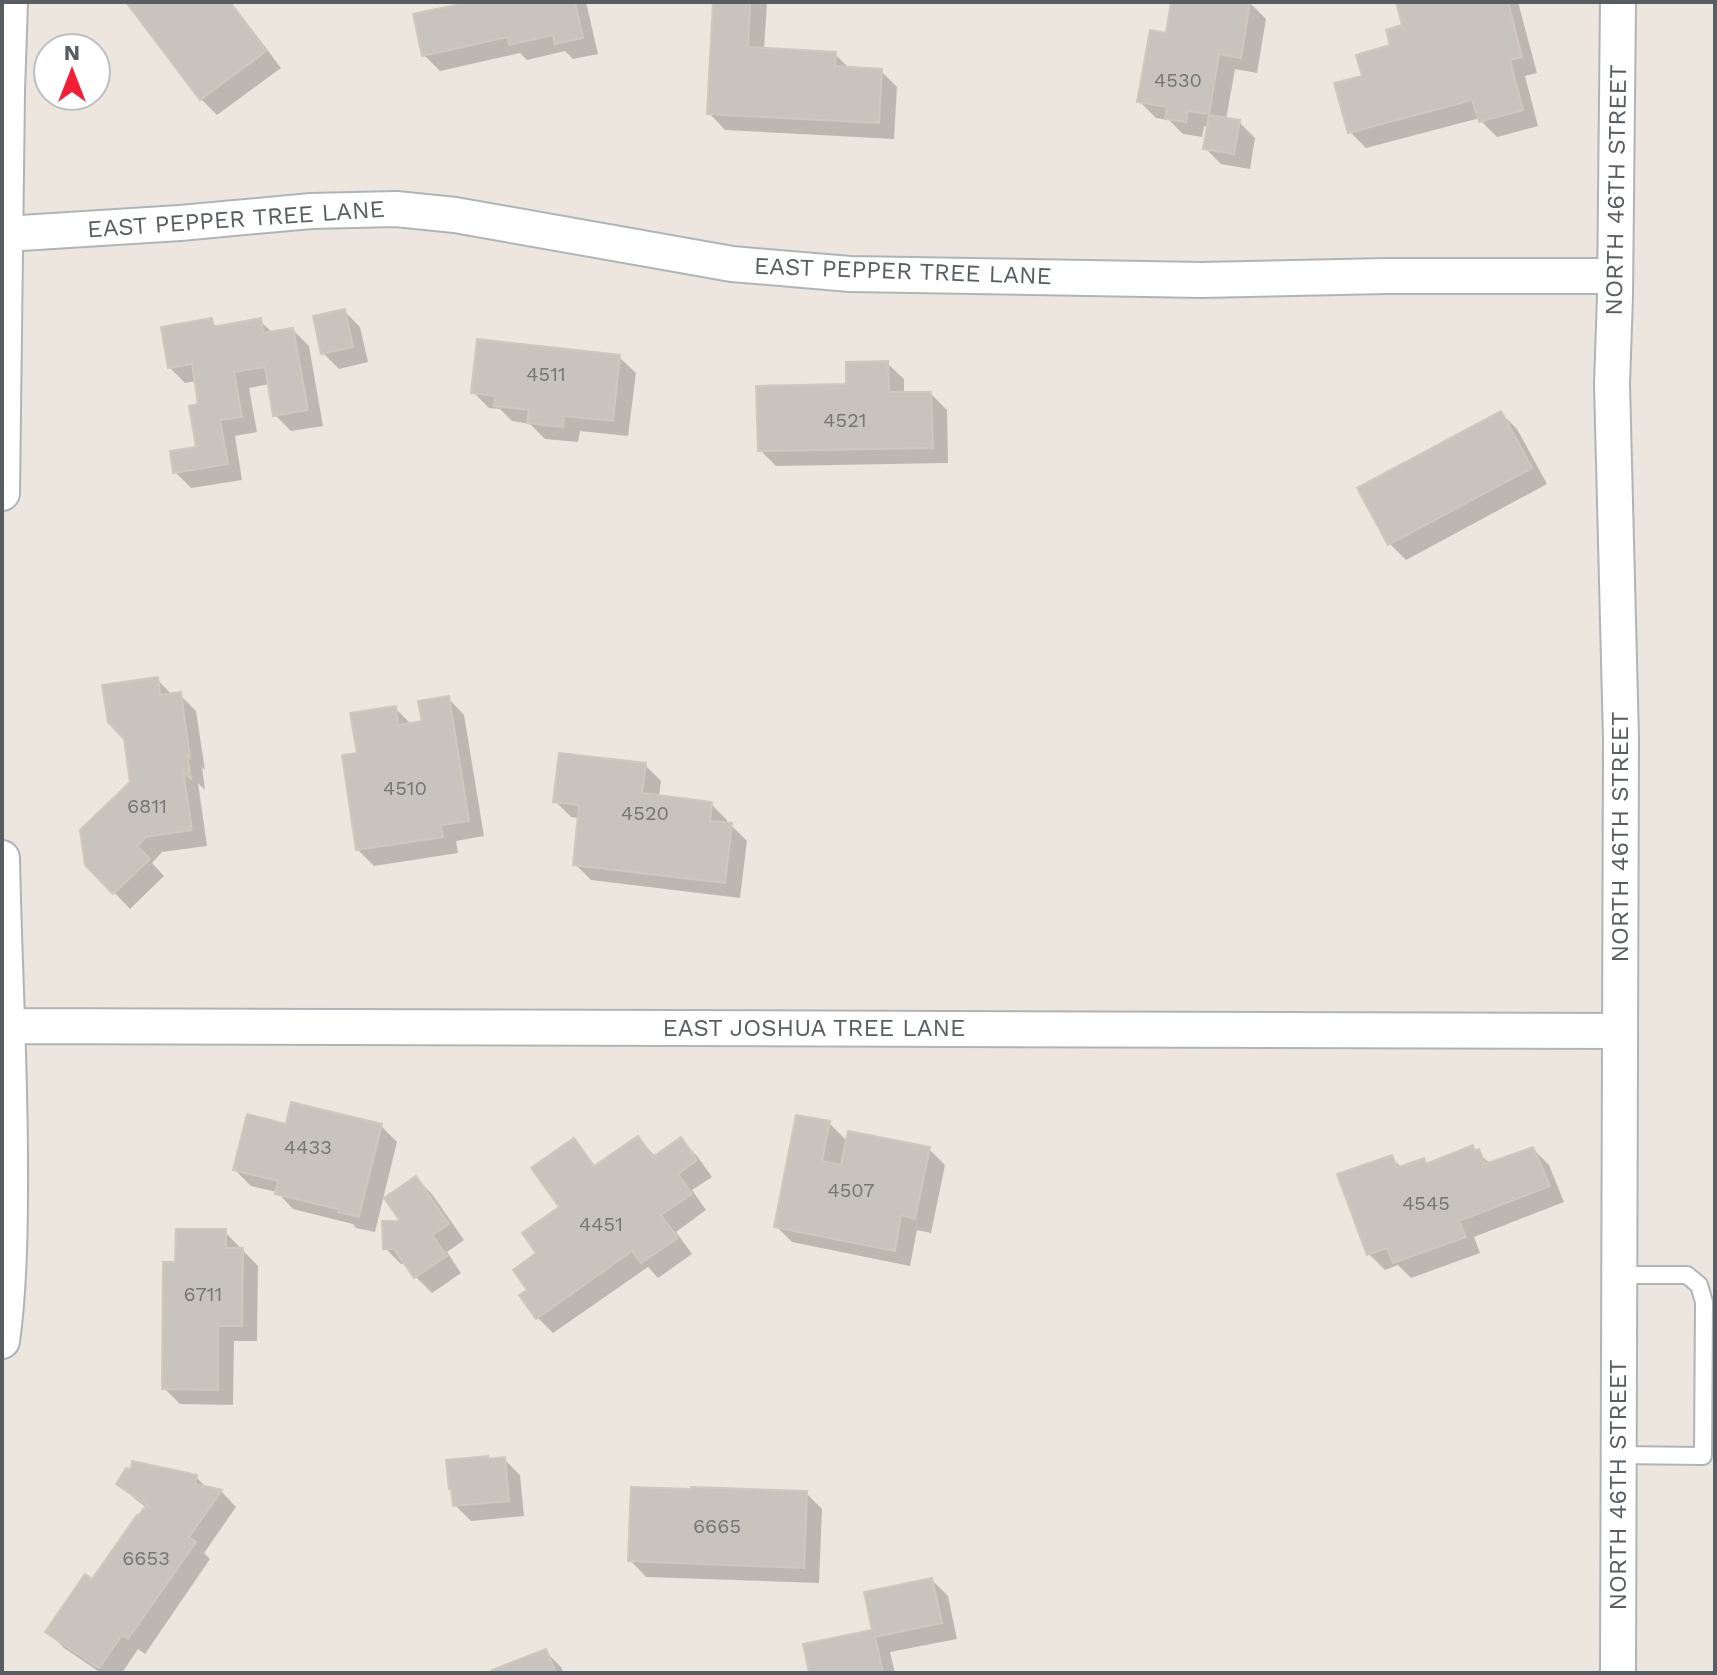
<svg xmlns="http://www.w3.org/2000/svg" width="1717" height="1675" font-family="'Work Sans',sans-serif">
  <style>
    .shadow { fill: #0003 }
    .building { fill: #c9c3bd; stroke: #d1c7bc; stroke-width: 2 }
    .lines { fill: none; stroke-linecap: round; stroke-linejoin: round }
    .service-casing { stroke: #b0b4b8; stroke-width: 20 }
    .minor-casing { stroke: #b0b4b8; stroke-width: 38 }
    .service { stroke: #fff; stroke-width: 16 }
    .minor { stroke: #fff; stroke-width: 34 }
    .labels { text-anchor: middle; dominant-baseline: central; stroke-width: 6; stroke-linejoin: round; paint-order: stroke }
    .number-label { font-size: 20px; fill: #747678 }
    .street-label { font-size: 24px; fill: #575d61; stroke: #fff }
  </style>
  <rect width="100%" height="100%" fill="#ece6de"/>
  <!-- shadow -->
  <path class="shadow" d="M129,2H231L281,68L217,115L201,99Z
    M479,2H586L598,54L573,59L565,51L527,60L520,53L440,71L424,55Z
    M715,2H767L764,50L835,54L850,69L881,71L897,87L894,139L725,130L709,113Z
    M1173,2L1250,3L1266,19L1257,73L1235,69L1226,120L1239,122L1255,138L1250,169L1221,164L1205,148L1209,127L1204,126L1202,137L1183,134L1169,120L1156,118L1140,102L1168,35Z
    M1398,2H1518L1537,73L1525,76L1538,126L1497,137L1481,121L1480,118L1366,148L1350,132L1364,78L1393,47L1404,26Z
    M344,311L360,327L368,362L339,369L323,353Z
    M211,321L218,328L260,321L273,333L293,330L309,346L323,426L291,431L275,415L270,384L249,388L257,432L235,436L242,480L191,488L175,472L198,449L201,406L197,381L185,383L169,367Z
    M619,357L636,373L628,436L580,431L578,442L545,439L530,424L512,421L500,409L489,408L473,392Z
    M887,363L904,379V394H931L947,410L948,463L776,466L760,450L848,386Z
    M1501,413L1517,429L1547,484L1406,560L1390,544Z
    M157,679L173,696L180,695L196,711L205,770L202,767L205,790L198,783L207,846L162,852L152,863L164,876L130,909L87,864L132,783Z
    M448,698L464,715L484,836L456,841L458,853L374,866L358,850L359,755L395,708L412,725L424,723Z
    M645,765L661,781L659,797L711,804L727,820L726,825H731L747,841L740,898L591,880L575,864L580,818L571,817L555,801Z
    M829,1123L848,1142L929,1149L945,1165L931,1233L917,1230L910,1266L792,1242L776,1226Z
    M287,1126H381L397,1142L375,1232L356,1228L353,1224L293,1209L277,1192L251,1186L235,1170Z
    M638,1138L656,1157L681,1140L697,1156L712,1177L692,1190L706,1210L676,1232L692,1254L658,1278L648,1267L553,1333L537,1317L530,1290L539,1254L561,1208L573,1141L596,1167Z
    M1472,1148L1491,1164L1533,1149L1549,1165L1564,1202L1474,1237L1480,1253L1411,1278L1398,1265L1385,1270L1369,1254L1391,1157L1402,1168L1423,1161L1428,1165Z
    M416,1178L432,1194L464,1240L447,1252L461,1273L432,1293L416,1277L407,1264H401L385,1248L404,1223Z
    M225,1232L258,1266L257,1341H234L233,1405L180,1404L164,1388L177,1264Z
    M504,1459L520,1475L524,1516L471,1521L455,1505L453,1491L451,1488L448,1462Z
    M196,1477L208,1489L221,1491L236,1507L204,1553L210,1559L145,1654L138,1649L122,1673H101L64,1648L48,1632L93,1582L147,1508L135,1499L119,1483Z
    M806,1493L822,1509L819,1583L646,1577L630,1560Z
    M932,1580L948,1596L957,1639L890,1652L895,1673H811L875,1631Z
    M545,1651L561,1667L564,1673H496Z"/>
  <!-- building -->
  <path class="building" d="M126,2H230L266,51L200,100Z
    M470,2H575L583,38L555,44L553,35L509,45L508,37L422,56L413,14Z
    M713,2H750L748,47L836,52L835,66L882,69L879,123L707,114Z
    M1171,2H1250L1241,58L1219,54L1209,114L1188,111L1186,122L1165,119L1167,107L1137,102L1150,30L1166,33Z
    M1396,2H1508L1522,57L1510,60L1523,110L1479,122L1472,100L1348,133L1334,83L1362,76L1356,55L1390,45L1386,30L1402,25Z
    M1209,115L1240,120L1234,154L1203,149Z
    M345,309L353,347L321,354L313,316Z
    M212,318L213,327L261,318L263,333L293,328L308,410L273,416L265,367L234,372L242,417L220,420L228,464L173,473L170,451L196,447L189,406L198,404L192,364L168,368L161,327Z
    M477,339L620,355L613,421L564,416L563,427L527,423L529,410L494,406L495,396L471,393Z
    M888,361L889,392H931L933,448L758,451L756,386L846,384V362Z
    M1501,411L1532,468L1388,545L1357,488Z
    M158,677L160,695L181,692L190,758L187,755L191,779L183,771L192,830L146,837L137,846L150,859L113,894L85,865L80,830L130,782L124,739L108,722L102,685Z
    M449,696L469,821L441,825L443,837L356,850L342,755L357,753L350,713L396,706L398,725L422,721L418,701Z
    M559,753L646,763L642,793L712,802L710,821L732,823L725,883L573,865L579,805L553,802Z
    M291,1102L382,1124L359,1217L338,1212V1209L275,1194L278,1181L233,1170L247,1114L286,1124Z
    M796,1115L830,1121L822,1161L841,1165L848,1131L930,1147L915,1219L901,1215L895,1251L774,1227Z
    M638,1136L653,1157L681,1137L697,1160L678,1174L692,1194L661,1215L678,1238L641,1263L632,1251L536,1319L519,1295L527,1290L513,1270L536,1253L522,1233L559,1207L531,1168L574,1138L594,1166Z
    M1473,1145L1475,1151L1479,1149L1485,1164L1533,1147L1550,1186L1459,1221L1466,1237L1393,1263L1387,1248L1367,1255L1337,1174L1392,1155L1397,1168L1424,1158L1426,1164Z
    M416,1176L449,1224L432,1235L447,1256L414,1278L394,1249H383L382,1221H400L384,1198Z
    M176,1229H226V1248H243L242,1326H218V1390L162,1389L163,1262H175Z
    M488,1456L489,1459L505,1457L509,1501L453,1506L451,1488L449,1489L446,1460Z
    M132,1461L197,1475L195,1484L222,1490L189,1537L196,1542L128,1639L122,1635L99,1668L45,1632L85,1574L92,1579L137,1515L138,1516L147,1505L116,1484L126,1468L131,1469Z
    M631,1487L691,1489V1487L807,1491L804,1568L628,1561Z
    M932,1578L942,1623L875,1637L883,1673H809L803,1644L872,1630L864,1592Z
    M546,1649L556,1673H493L492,1670Z"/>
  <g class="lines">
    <defs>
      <path id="service" d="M1618,1455L1703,1456L1704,1302L1699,1285L1687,1275H1619"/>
      <path id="minor" d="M1618,2L1615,296L1612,384L1621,739L1618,1673
        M5,234L180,223L311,211L396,209L455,215L732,264L850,274L1201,280L1386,276H1614
        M2,493L7,91L10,2
        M2,858C4,968 11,1078 10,1189C10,1240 9,1291 2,1341
        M7,1026L1620,1031"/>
    </defs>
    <!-- service casing -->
    <use href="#service" class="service-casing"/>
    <!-- minor casing -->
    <use href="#minor" class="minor-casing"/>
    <!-- service -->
    <use href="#service" class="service"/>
    <!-- minor -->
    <use href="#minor" class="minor"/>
  </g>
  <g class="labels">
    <!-- number labels -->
    <g class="number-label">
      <text x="1178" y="80">4530</text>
      <text x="546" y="374">4511</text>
      <text x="845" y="420">4521</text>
      <text x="405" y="788">4510</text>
      <text x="147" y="806">6811</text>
      <text x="645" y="813">4520</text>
      <text x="308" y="1147">4433</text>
      <text x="851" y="1190">4507</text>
      <text x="1426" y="1203">4545</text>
      <text x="601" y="1224">4451</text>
      <text x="203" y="1294">6711</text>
      <text x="717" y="1526">6665</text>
      <text x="146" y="1558">6653</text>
    </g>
    <!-- street labels -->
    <g class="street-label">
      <text transform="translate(1616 190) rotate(-89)">NORTH 46TH STREET</text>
      <text transform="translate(236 219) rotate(-4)">EAST PEPPER TREE LANE</text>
      <text transform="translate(903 271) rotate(2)">EAST PEPPER TREE LANE</text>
      <text transform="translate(1620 837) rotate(-90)">NORTH 46TH STREET</text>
      <text x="814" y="1028">EAST JOSHUA TREE LANE</text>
      <text transform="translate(1618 1485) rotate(-90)">NORTH 46TH STREET</text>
    </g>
  </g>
  <!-- border -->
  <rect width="1717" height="1675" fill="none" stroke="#575d61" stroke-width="8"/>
  <!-- north arrow -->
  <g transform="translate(72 72)"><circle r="38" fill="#ffffff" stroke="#bcbec0" stroke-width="2"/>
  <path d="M0-6L14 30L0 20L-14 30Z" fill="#f21e35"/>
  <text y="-12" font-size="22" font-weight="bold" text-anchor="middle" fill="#575d61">N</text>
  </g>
</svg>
